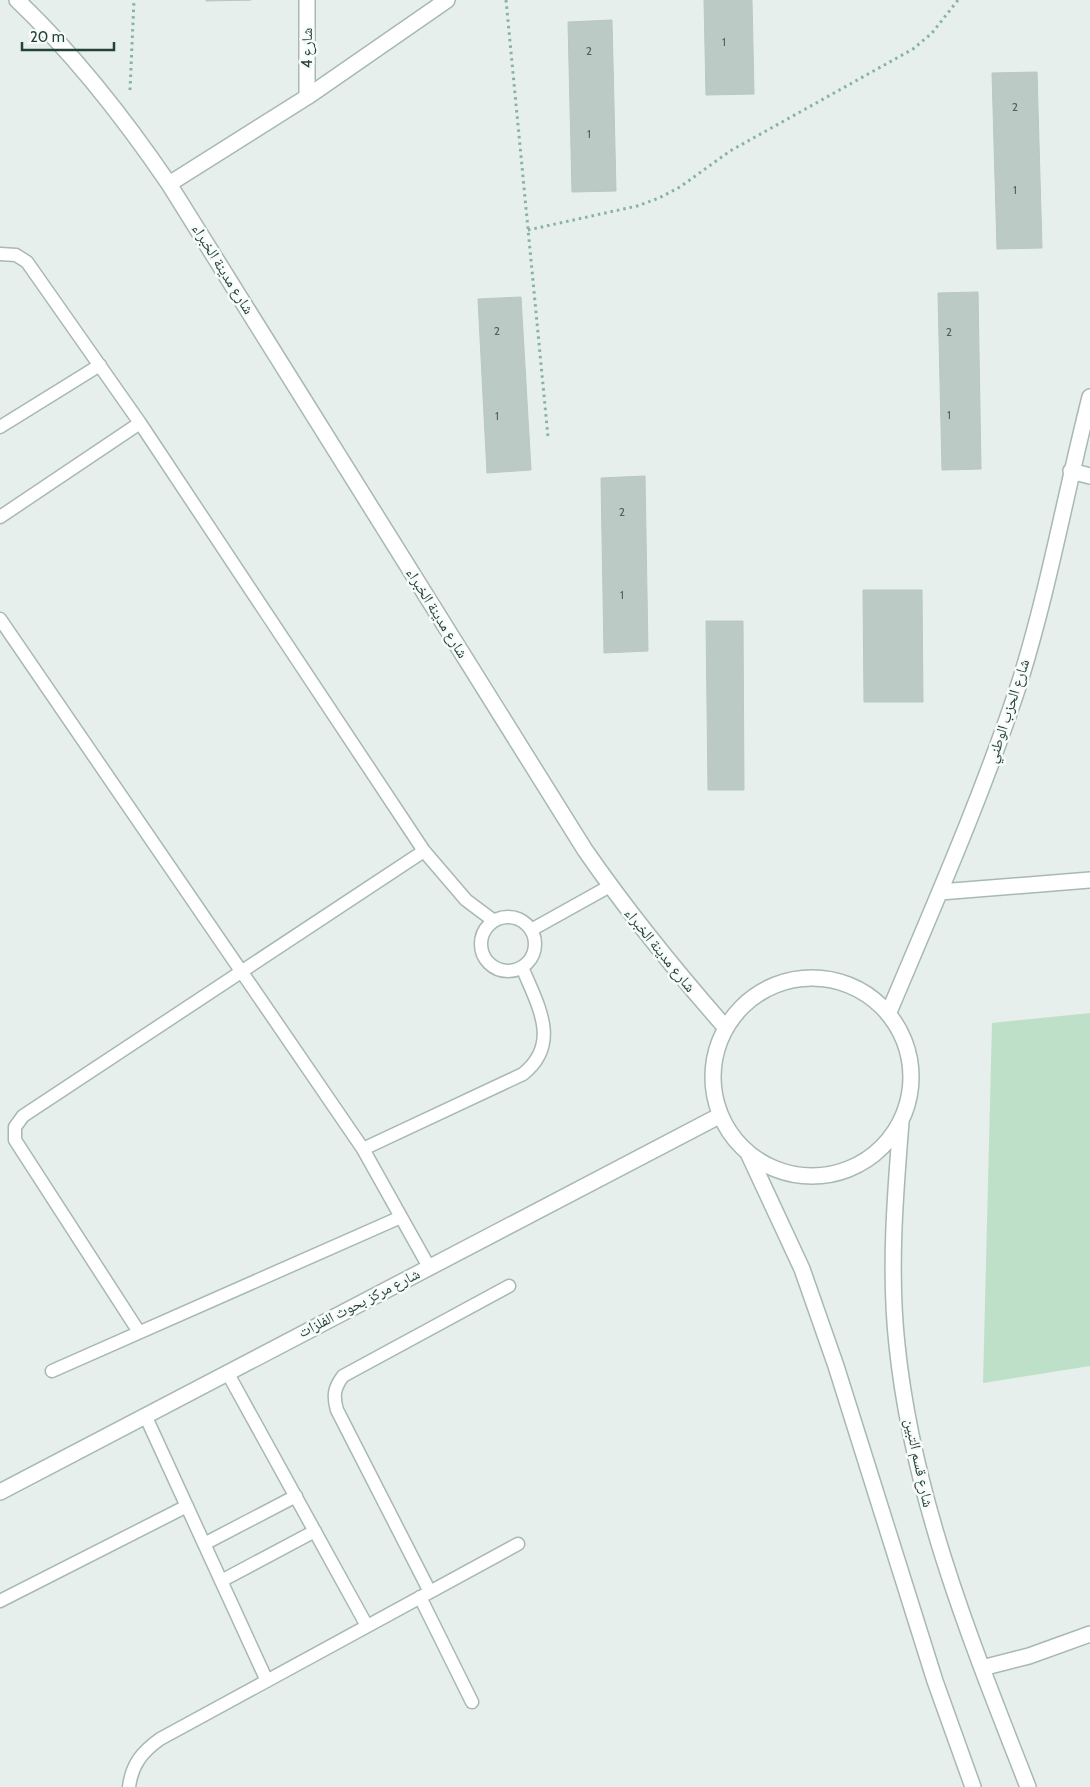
<svg xmlns="http://www.w3.org/2000/svg" width="1090" height="1787" font-family="Cabin,'Noto Naskh Arabic',sans-serif">
  <style>
    .green { fill: #bfe0c8 }
    .building { fill: #bbcac4; stroke: #b8c9c2 }
    .lines { fill: none; stroke-linecap: round; stroke-linejoin: round }
    .service-casing { stroke: #a8b8b2; stroke-width: 15 }
    .minor-casing { stroke: #a8b8b2; stroke-width: 18 }
    .path { stroke: #86b3a5; stroke-width: 3; stroke-dasharray: 2.5 4; stroke-linecap: butt }
    .service { stroke: #fff; stroke-width: 12 }
    .minor { stroke: #fff; stroke-width: 15 }
    .labels { text-anchor: middle; dominant-baseline: central; stroke-width: 5; stroke-linejoin: round; paint-order: stroke }
    .number-label { font-size: 12px; fill: #4a645c }
    .street-label { font-size: 15px; fill: #24423a; stroke: #f7fbf9 }
  </style>
  <rect width="100%" height="100%" fill="#e6efeb"/>
  <!-- green -->
  <path class="green" d="M1090,1013V1366L983,1383L992,1023Z"/>
  <!-- building -->
  <path class="building" d="M206,0H251L206,1Z
    M704,0H752L754,94L706,95Z
    M612,20L616,191L572,192L568,22Z
    M1037,72L1042,248L997,249L992,73Z
    M978,292L981,469L942,470L938,293Z
    M521,297L531,470L487,473L478,299Z
    M645,476L648,651L604,653L601,478Z
    M863,590H922L923,702H864Z
    M706,621H743L744,790H708Z"/>
  <g class="lines">
    <defs>
      <path id="service" d="M0,254L16,255L27,262L140,423L424,851L466,900L494,921
        M0,427L100,365
        M0,517L140,423
        M0,619L363,1149L429,1267
        M481 944a27 27 0 1 1 54 0a27 27 0 1 1-54 0Z
        M531,930L610,886
        M363,1149L523,1074C562,1043 537,1004 522,967
        M139,1332L15,1140V1127L23,1116L424,851
        M52,1371L401,1217
        M227,1372L367,1626
        M145,1415L267,1681
        M204,1544L296,1496
        M221,1581L315,1531
        M430,1592L337,1410C333,1396 334,1388 343,1376L509,1286
        M420,1597L472,1702
        M0,1601L187,1506
        M129,1787C132,1764 142,1752 160,1739L518,1544"/>
      <path id="minor" d="M17,0C75,55 124,118 169,184L585,850C628,912 675,970 725,1027
        M307,0V97
        M169,184L307,97L447,0
        M1071,471L1090,476
        M940,892L1090,880
        M713 1077a99 99 0 1 1 198 0a99 99 0 1 1-198 0Z
        M889,1012C935,903 983,794 1020,681C1049,588 1066,491 1090,397
        M901,1122C895,1196 889,1272 897,1345C913,1500 972,1644 1028,1787
        M749,1155L802,1269L836,1366L935,1681L973,1787
        M0,1492L719,1116
        M982,1668L1029,1656L1090,1634"/>
    </defs>
    <!-- service casing -->
    <use href="#service" class="service-casing"/>
    <!-- minor casing -->
    <use href="#minor" class="minor-casing"/>
    <!-- path -->
    <path class="path" d="M506,0L548,437
      M130,90L134,0
      M528,230L637,206L659,198L680,187L730,151L913,49L932,33L958,0"/>
    <!-- service -->
    <use href="#service" class="service"/>
    <!-- minor -->
    <use href="#minor" class="minor"/>
  </g>
  <g class="labels">
    <!-- number labels -->
    <g class="number-label">
      <text x="724" y="41">1</text>
      <text x="589" y="50">2</text>
      <text x="1015" y="106">2</text>
      <text x="589" y="133">1</text>
      <text x="1015" y="189">1</text>
      <text x="497" y="330">2</text>
      <text x="949" y="331">2</text>
      <text x="949" y="414">1</text>
      <text x="497" y="415">1</text>
      <text x="622" y="511">2</text>
      <text x="622" y="594">1</text>
    </g>
    <!-- street labels -->
    <g class="street-label">
      <text transform="translate(307 48) rotate(-90)">شارع 4</text>
      <text transform="translate(223 269) rotate(58)">شارع مدينة الخبراء</text>
      <text transform="translate(437 613) rotate(58)">شارع مدينة الخبراء</text>
      <text transform="translate(1008 711) rotate(-72)">شارع الحزب الوطني</text>
      <text transform="translate(660 950) rotate(51)">شارع مدينة الخبراء</text>
      <text transform="translate(359 1303) rotate(-27)">شارع مركز بحوث الفلزات</text>
      <text transform="translate(919 1463) rotate(78)">شارع قسم التبين</text>
    </g>
  </g>
  <!-- scale -->
  <path d="M22 42v8h92v-8" fill="none" stroke="#24423a" stroke-width="2.5"/>
  <text x="30" y="42" font-size="15" fill="#24423a" stroke="#f7fbf9" stroke-width="4" paint-order="stroke">20 m</text>
</svg>
